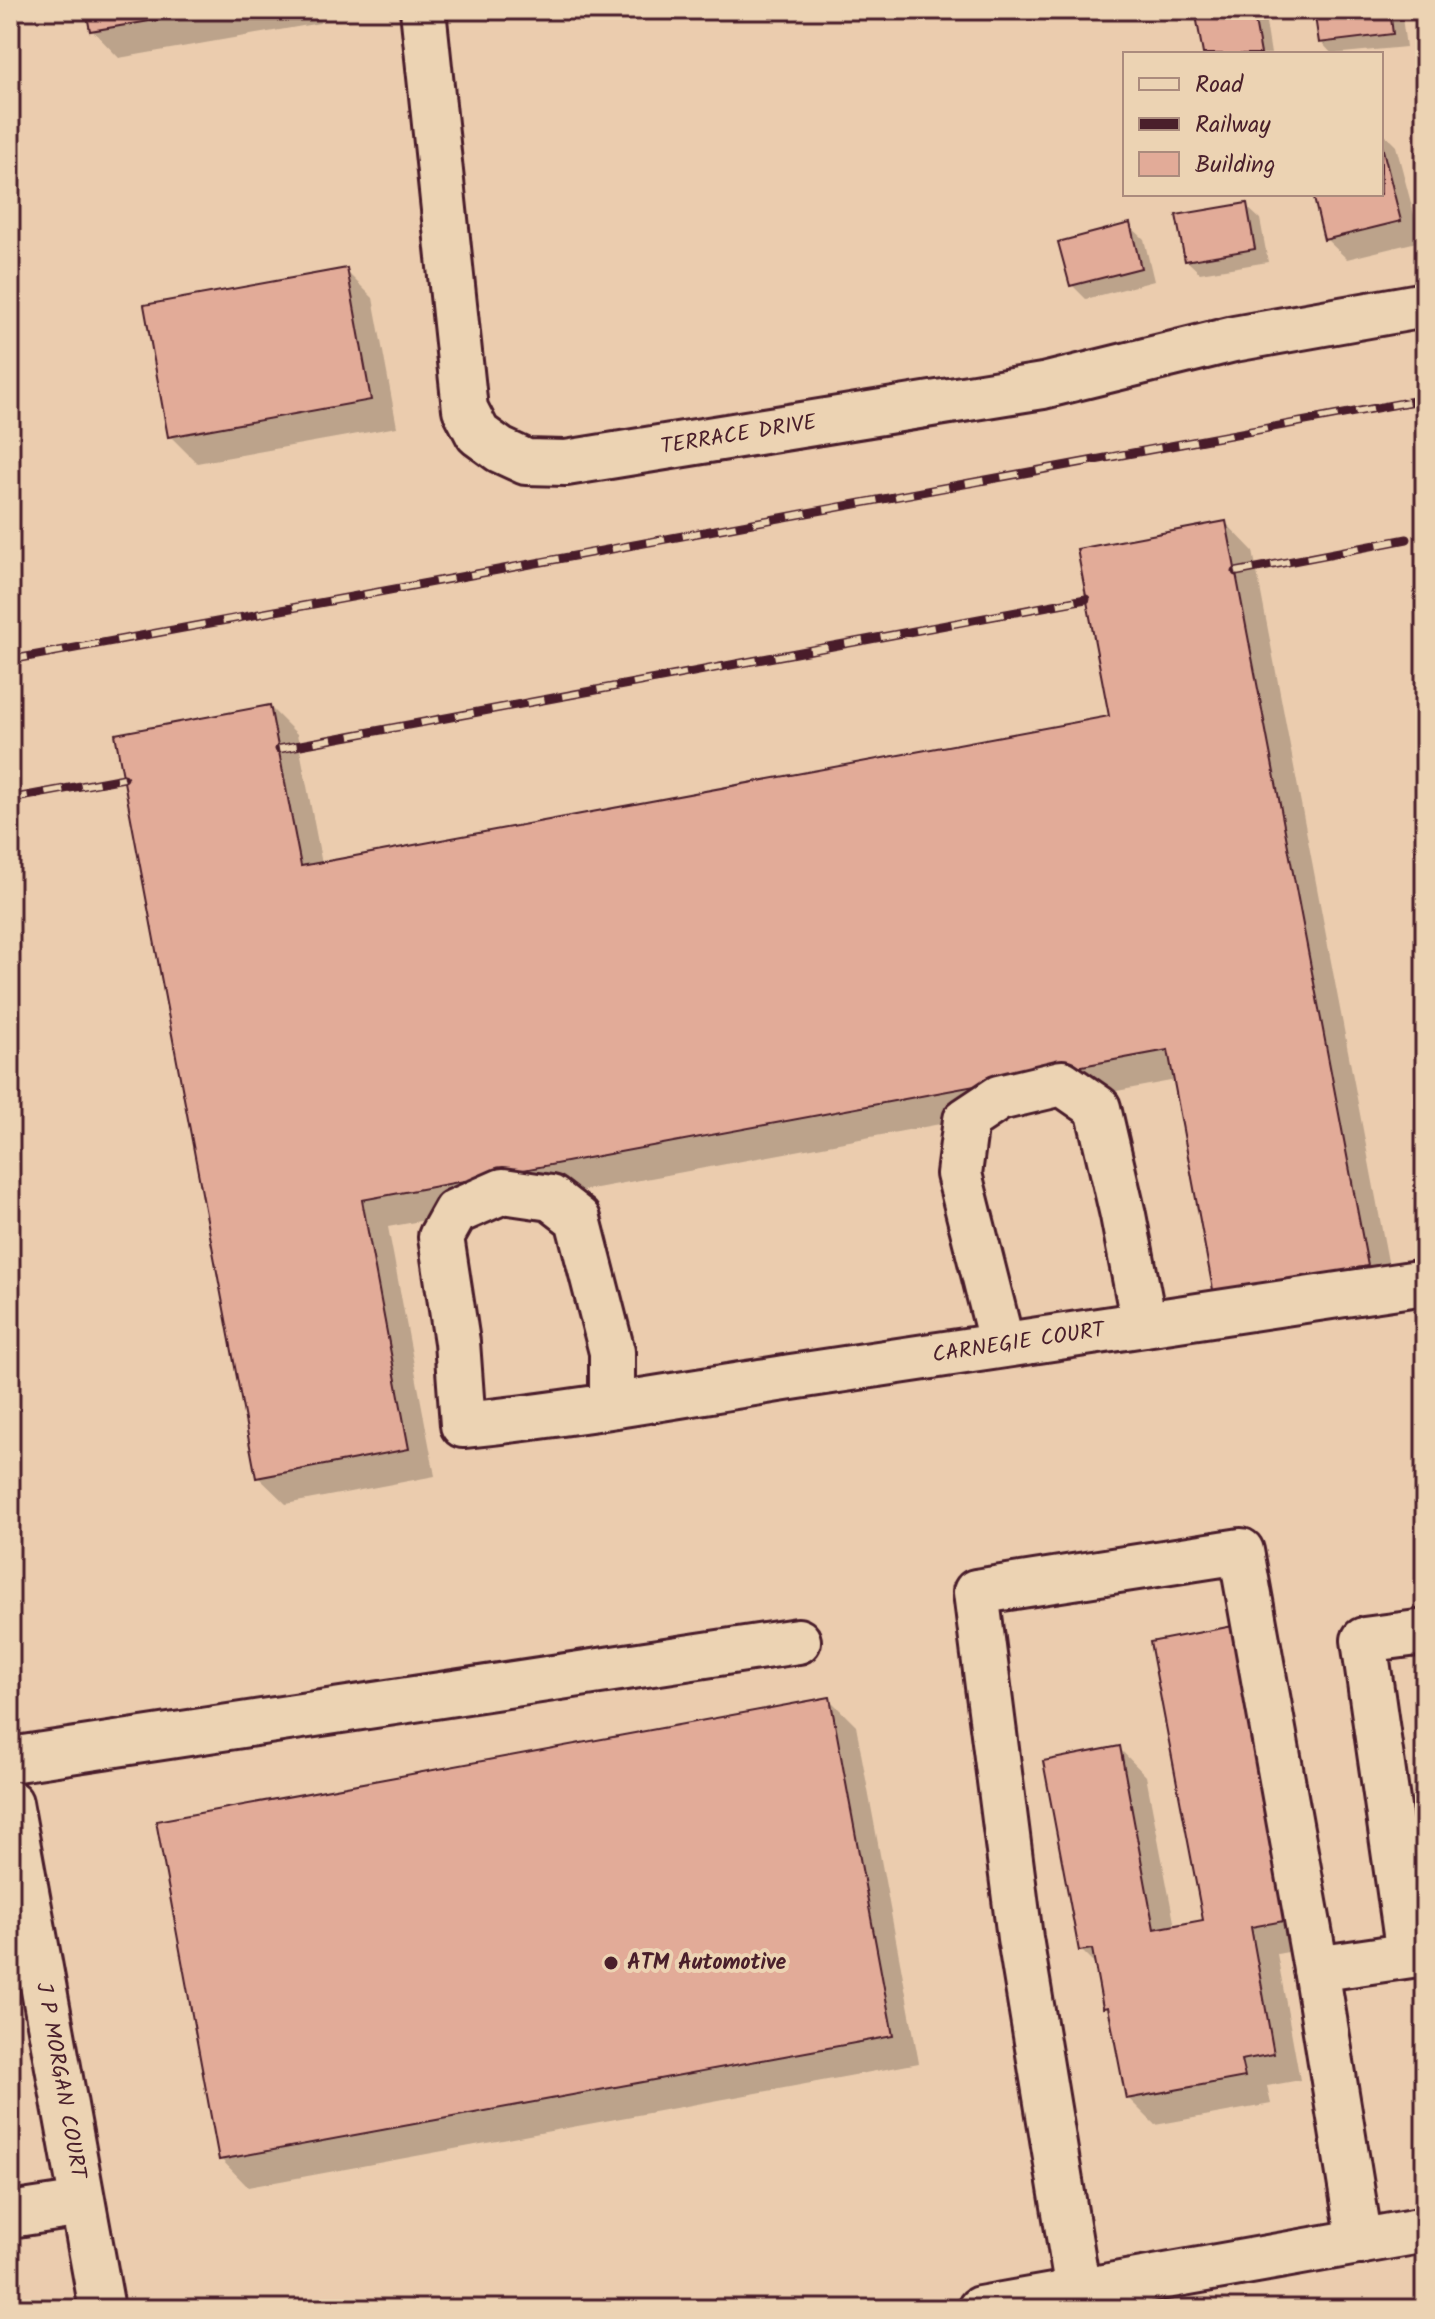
<svg xmlns="http://www.w3.org/2000/svg" width="1435" height="2319" font-family="Kalam,sans-serif">
  <style>
    .shadow { fill: #0003 }
    .building { fill: #e2ab98; stroke: #4a1f2b; stroke-width: 2 }
    .lines { fill: none; stroke-linecap: round; stroke-linejoin: round }
    .minor-casing { stroke: #4a1f2b; stroke-width: 50 }
    .minor { stroke: #ecd3b3; stroke-width: 44 }
    .rail-casing { stroke: #4a1f2b; stroke-width: 9 }
    .rail { stroke: #ecd3b3; stroke-width: 6; stroke-dasharray: 18; stroke-linecap: butt }
    .poi-dot { fill: #4a1f2b; stroke: #ecd3b3; stroke-width: 3 }
    .labels { text-anchor: middle; dominant-baseline: central; stroke-width: 8; stroke-linejoin: round; paint-order: stroke }
    .street-label { font-size: 22px; fill: #4a1f2b; stroke: #ecd3b3 }
    .poi-label { font-size: 22px; font-weight: bold; fill: #4a1f2b; stroke: #ecd3b3; text-anchor: start }
  </style>
  <rect width="100%" height="100%" fill="#ebccae"/>
  <filter id="ink" filterUnits="userSpaceOnUse"><feTurbulence type="fractalNoise" baseFrequency=".0125" numOctaves="2"/><feDisplacementMap in="SourceGraphic" scale="16" xChannelSelector="R" yChannelSelector="G"/><feConvolveMatrix kernelMatrix="1 2 1 2 8 2 1 2 1" color-interpolation-filters="sRGB"/></filter>
  <g filter="url(#ink)">
    <!-- shadow -->
    <path class="shadow" d="M88,10H318L320,23L119,58L92,30Z
      M1197,10H1264L1271,54H1205Z
      M1316,10H1401L1406,47L1332,54L1321,42Z
      M1381,131L1396,146L1421,241L1347,259L1326,239L1315,194H1381Z
      M1246,206L1260,219L1268,262L1200,273L1186,260Z
      M1130,226L1144,239L1154,281L1086,299L1072,285Z
      M346,271L373,298L397,427L197,463L170,436Z
      M1226,523L1253,551L1394,1293L1243,1321L1176,1080L388,1227L435,1476L286,1504L258,1477L270,707L297,734L322,864L1112,717Z
      M1152,1643L1315,1947L1277,1954L1300,2080L1267,2086L1271,2104L1155,2125L1128,2098L1112,2014L1105,2007L1097,1966L1081,1950L1119,1748L1146,1776L1175,1927L1205,1922Z
      M829,1699L856,1726L919,2063L248,2187L221,2159Z"/>
    <!-- building -->
    <path class="building" d="M86,10H215L90,31Z
      M1195,10H1253L1261,54H1203Z
      M1314,10H1390L1393,34L1319,43Z
      M1381,142L1401,221L1324,240L1313,194H1381Z
      M1247,203L1255,249L1185,261L1176,215Z
      M1130,223L1141,268L1070,286L1058,242Z
      M347,268L371,400L168,437L144,305Z
      M1226,521L1368,1266L1214,1295L1168,1050L362,1200L409,1449L256,1478L115,734L270,705L301,866L1109,716L1077,549Z
      M1233,1626L1289,1920L1251,1927L1274,2054L1241,2060L1245,2077L1126,2099L1108,2007L1103,2008L1092,1949L1079,1951L1043,1761L1120,1746L1154,1929L1203,1920L1150,1642Z
      M830,1697L893,2036L219,2160L156,1821Z"/>
    <g class="lines">
      <defs>
        <g id="minor">
          <path id="s1" d="M423,10L465,409L478,434L500,450L526,462L566,463L1043,386L1234,339L1425,305"/>
          <path d="M1002,1345L959,1174L966,1120L999,1098L1062,1083L1098,1108L1123,1215L1144,1324"/>
          <path id="s2" d="M612,1404V1352L578,1219L551,1198L503,1191L455,1212L441,1237L457,1342L463,1425C575,1414 687,1393 798,1376C1007,1345 1216,1313 1425,1282"/>
          <path d="M10,1760L798,1641"/>
          <path id="s3" d="M10,1803L102,2309"/>
          <path d="M1409,1955L1364,1640L1425,1632"/>
          <path d="M1316,1969L1425,1953"/>
          <path d="M10,2215L82,2204"/>
          <path d="M1078,2291L1020,1938L976,1592L1241,1551L1316,1969L1360,2242"/>
          <path d="M980,2309L1425,2230"/>
        </g>
      </defs>
      <!-- minor casing -->
      <use href="#minor" class="minor-casing"/>
      <!-- minor -->
      <use href="#minor" class="minor"/>
      <defs>
        <path id="rail" d="M1236,572L1407,539
          M10,660L1425,399
          M279,749L1086,599
          M10,799L124,778"/>
      </defs>
      <!-- rail casing -->
      <use href="#rail" class="rail-casing"/>
      <!-- rail -->
      <use href="#rail" class="rail"/>
    </g>
  </g>
  <!-- markers -->
  <circle class="poi-dot" cx="611" cy="1963" r="8"/>
  <g class="labels">
    <!-- street labels -->
    <g class="street-label">
      <text stroke="none"><textPath href="#s1" startOffset="700">TERRACE DRIVE</textPath></text>
      <text stroke="none"><textPath href="#s2" startOffset="1104">CARNEGIE COURT</textPath></text>
      <text stroke="none"><textPath href="#s3" startOffset="282">J P MORGAN COURT</textPath></text>
    </g>
    <!-- poi labels -->
    <g class="poi-label">
      <text x="627" y="1963">ATM Automotive</text>
    </g>
  </g>
  <!-- margin -->
  <rect width="1435" height="2319" fill="none" stroke="#ecd3b3" stroke-width="40"/>
  <rect x="20" y="20" width="1395" height="2279" fill="none" stroke="#4a1f2b" stroke-width="3" filter="url(#ink)"/>
  <!-- legend -->
  <rect x="1123" y="52" width="260" height="144" fill="#ecd3b3" stroke="#ab8b7d" stroke-width="2"/>
  <rect x="1139" y="78" width="40" height="12" fill="#ecd3b3" stroke="#ab8b7d" stroke-width="2"/>
  <text x="1195" y="92" font-size="24" fill="#4a1f2b">Road</text>
  <rect x="1139" y="118" width="40" height="12" fill="#4a1f2b" stroke="#ab8b7d" stroke-width="2"/>
  <text x="1195" y="132" font-size="24" fill="#4a1f2b">Railway</text>
  <rect x="1139" y="152" width="40" height="24" fill="#e2ab98" stroke="#ab8b7d" stroke-width="2"/>
  <text x="1195" y="172" font-size="24" fill="#4a1f2b">Building</text>
</svg>
